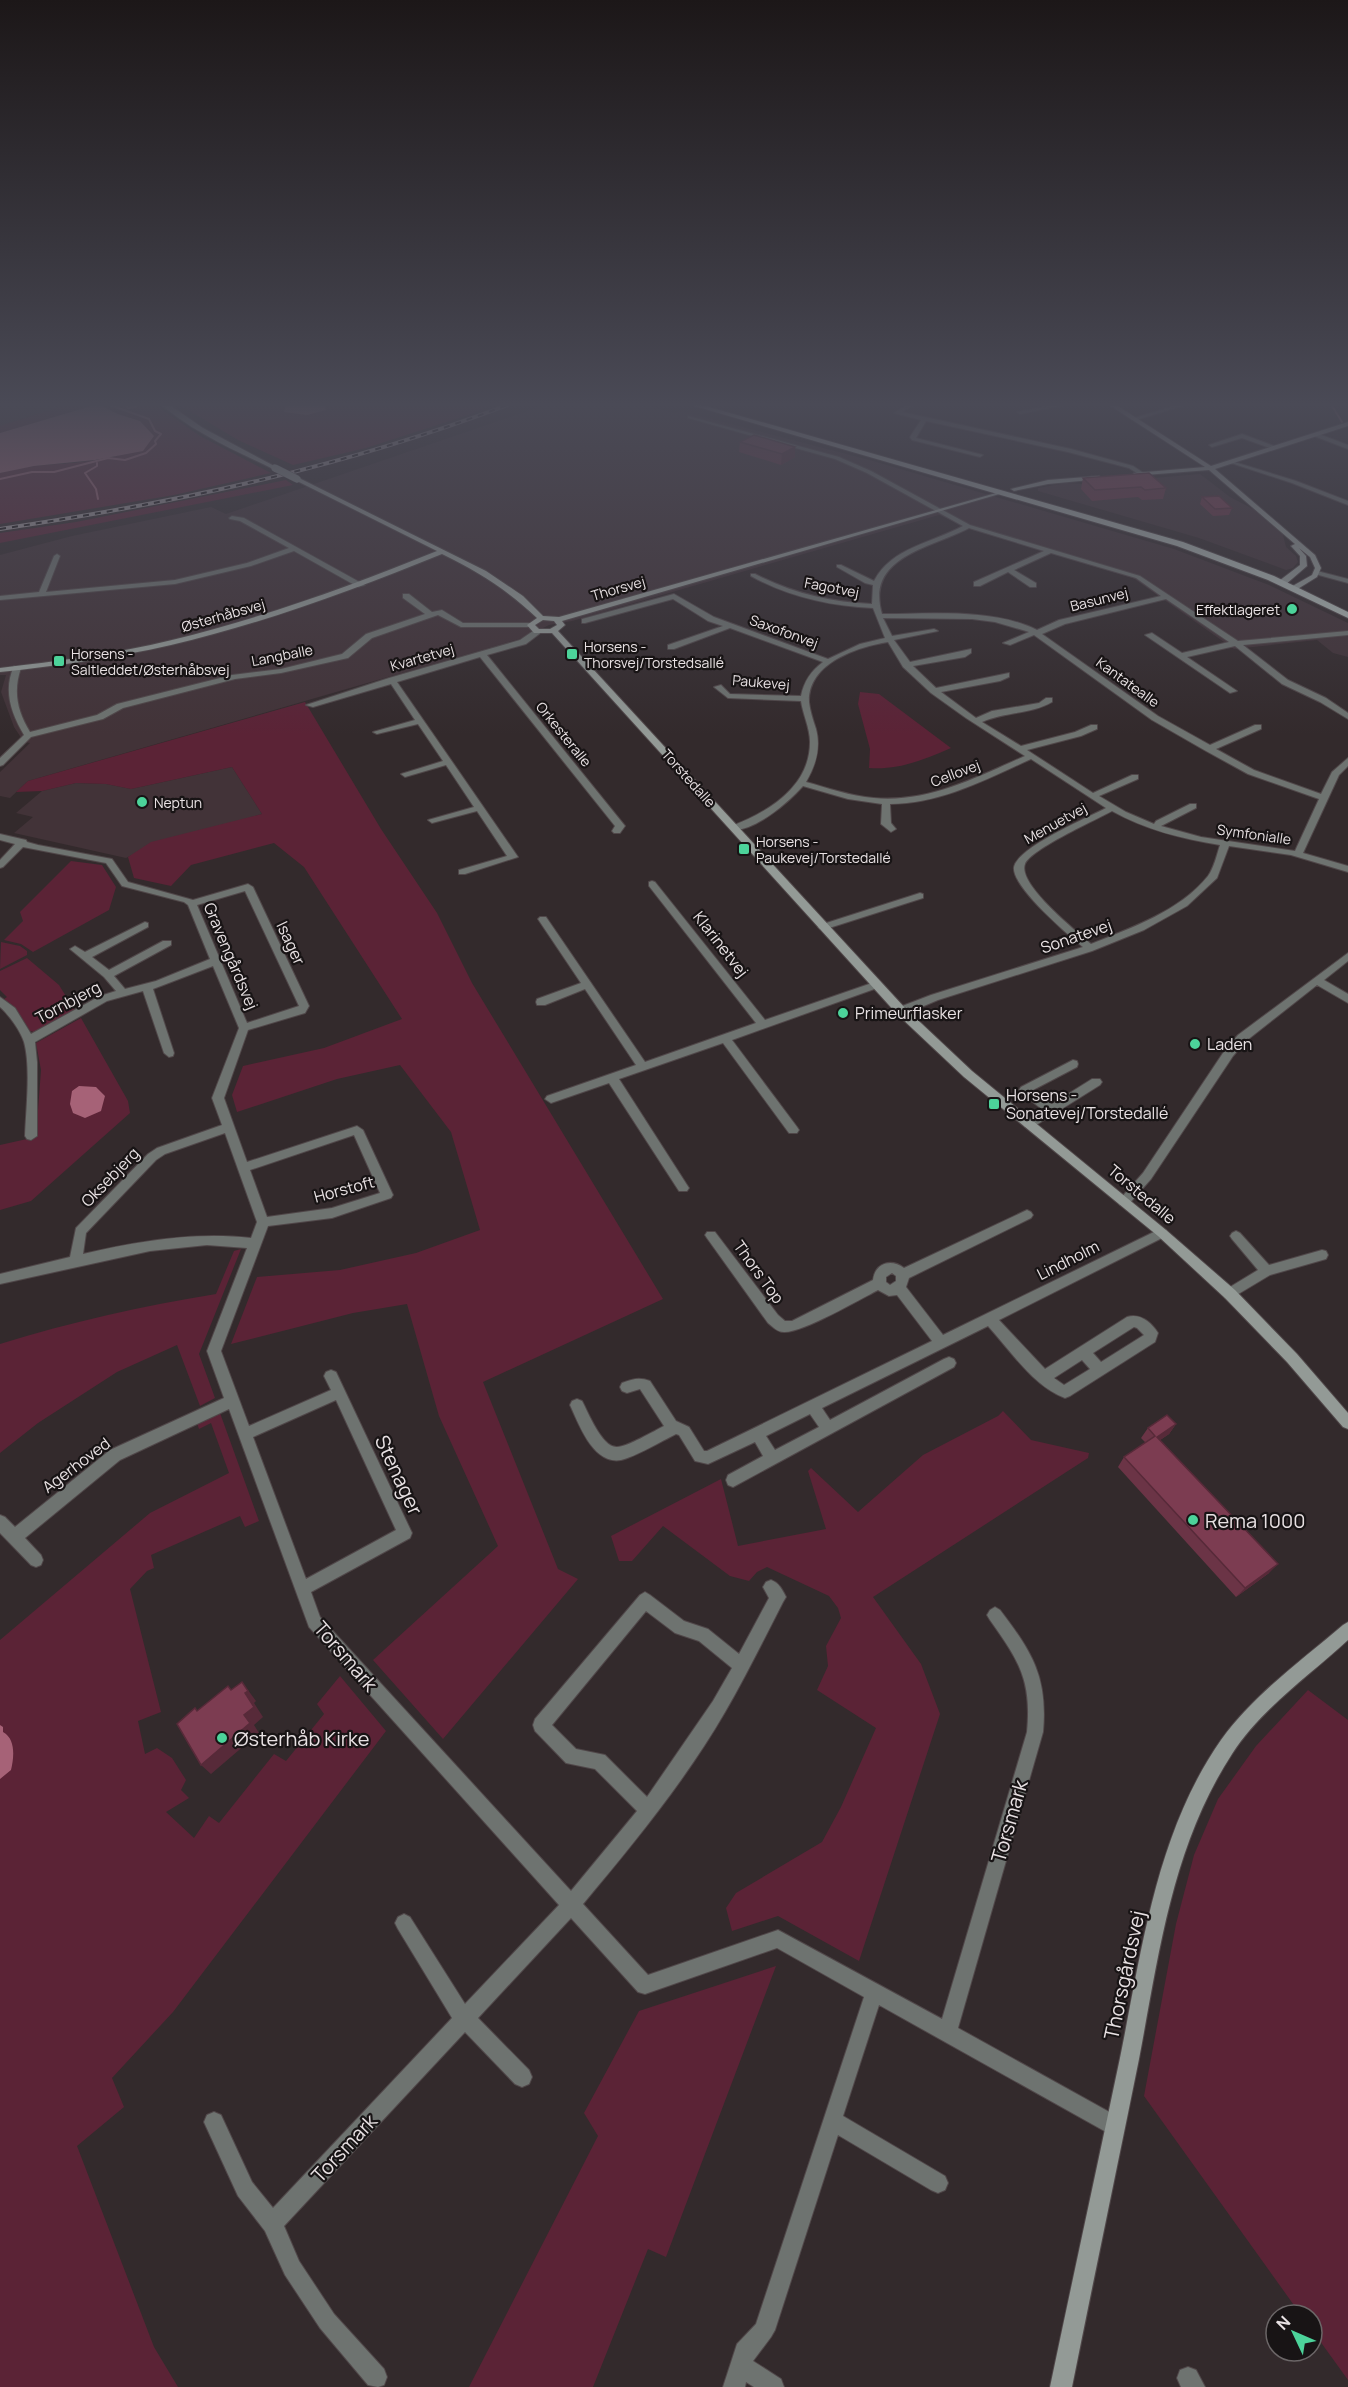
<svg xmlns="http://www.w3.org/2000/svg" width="1348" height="2387" font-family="Manrope,sans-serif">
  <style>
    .built { fill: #423338 }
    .green { fill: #5b2336 }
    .water { fill: #a66277 }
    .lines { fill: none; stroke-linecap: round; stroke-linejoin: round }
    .stream { stroke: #a66277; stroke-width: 2 }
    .street-casing { stroke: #504749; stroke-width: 2 }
    .secondary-casing { stroke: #504749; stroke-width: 2 }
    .primary-casing { stroke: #504749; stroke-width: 2 }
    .street { fill: #6e7370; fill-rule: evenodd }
    .secondary { fill: #939a96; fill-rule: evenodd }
    .primary { fill: #afb9b4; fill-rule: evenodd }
    .rail-casing { stroke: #a7a0a2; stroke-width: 4 }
    .rail { stroke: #181415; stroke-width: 2; stroke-dasharray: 6; stroke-linecap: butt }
    .secondary-bridge-casing { stroke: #504749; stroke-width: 8; stroke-linecap: butt }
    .secondary-bridge { stroke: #939a96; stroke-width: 7 }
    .wall { fill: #6b3446 }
    .shaded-wall { fill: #572a39 }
    .building { fill: #7c3c51; stroke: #572a39; stroke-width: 1.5 }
    .poi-dot { fill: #4cd39a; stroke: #181415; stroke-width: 2 }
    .labels { text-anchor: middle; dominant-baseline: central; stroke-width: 4.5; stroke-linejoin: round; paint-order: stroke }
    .far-street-label { font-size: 14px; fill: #e8e1e3; stroke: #181415 }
    .far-poi-label { font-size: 14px; fill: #e8e1e3; stroke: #181415; text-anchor: start }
    .street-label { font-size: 16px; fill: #e8e1e3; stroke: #181415 }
    .poi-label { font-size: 16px; fill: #e8e1e3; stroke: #181415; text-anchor: start }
    .near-street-label { font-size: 20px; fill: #e8e1e3; stroke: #181415 }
    .near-poi-label { font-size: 20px; fill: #e8e1e3; stroke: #181415; text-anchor: start }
  </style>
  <rect width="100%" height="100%" fill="#332a2c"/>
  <!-- built -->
  <path class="built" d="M0,401H78L0,426Z
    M557,401H632L675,413L681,411L873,461L1174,549L1269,585L1348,623V657L1333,653L1317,640L1234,649L1133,578L973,530L939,515L572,621L549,625L523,638L28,781L10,798L0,796V772L30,743L24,742L14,727L1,692L6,675H0V555L72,536L211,507L226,514Z
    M1200,474L1230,497L1280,523L1286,547L1296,556L1298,562L1293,568L1286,570L1199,538L1038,491V488L1066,483L1084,484Z
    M232,767L262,814L144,849L126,858L14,833L33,817L16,813L42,791L76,783L106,784L131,789Z"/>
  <!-- green -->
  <path class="green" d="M78,401H150L200,436L271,473L174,495L0,524V473C12,470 24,467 36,466C69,462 134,463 153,435L140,421L118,414L97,404L0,433V426Z
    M173,401H501L471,414L366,448L293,465L238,440Z
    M286,480L293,485L0,543V533L76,522Z
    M860,692L879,694L951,748C923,760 900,770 869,768L870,749L858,704Z
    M305,702L381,829L437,913L472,983L663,1299L483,1382L558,1569L578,1579L443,1739L373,1660L498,1546L439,1416L407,1304L353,1313L231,1344L257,1277L340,1270L416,1253L480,1230L451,1132L400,1065L337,1079L237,1112L232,1095L243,1066L324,1048L402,1019L304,867L274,843L191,865L171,886L134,878L128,857L151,842L262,814L232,767L131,789L106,784L76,783L42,791L16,792L28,781Z
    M71,861L102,865L116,887L109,910L33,952L21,944L4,940L23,921L20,912Z
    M1,942L20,946L27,951V955L0,969Z
    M27,958L59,985L75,1011L34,1032L30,1031L20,1015L4,999L7,997L0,990V971Z
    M81,1018L128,1101L130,1113L31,1201L0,1210V1145L36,1137L41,1070L36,1043Z
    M241,1249L199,1354L215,1398L200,1406L177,1345L117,1372L38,1423L0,1453V1344C71,1322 142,1306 216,1294L234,1251Z
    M1003,1411L1031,1440L1089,1453L1088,1458L873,1597L921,1664L940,1714L859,1961L778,1916L732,1931L726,1908L736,1893L822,1842L841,1807L876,1728L817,1690L828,1666L826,1646L841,1618L838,1608L829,1596L767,1567L757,1572L749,1581L730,1576L663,1526L632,1561H619L611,1536L721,1479L738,1546L826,1529L808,1471L811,1468L858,1512L923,1455L998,1416Z
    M220,1413L259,1521L245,1527L240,1516L151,1555L154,1568L147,1571L130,1589L161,1712L138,1721L145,1754L157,1748L172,1758L186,1780L181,1790L189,1798L166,1812L194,1838L209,1816L219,1823L274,1754L286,1761L324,1714L317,1704L340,1676L386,1731L173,2012L112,2078L124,2107L77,2146L154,2347L178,2387H0V1640L150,1513L229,1473L211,1423L199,1429L197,1423Z
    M1308,1690L1348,1720V2380L1312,2330V2315H1301L1144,2096L1176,1924L1194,1855L1218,1799L1256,1746Z
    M776,1966L666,2257L648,2249L593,2387H469L598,2136L584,2113L639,2011Z"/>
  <!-- water -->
  <path class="water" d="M297,401H324L310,403H324L326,410L307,415L284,412L286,406Z
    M98,404L118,414L140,421L154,436L143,451L95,460L34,466L0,473V433Z
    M79,1086L96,1087L105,1096L101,1111L85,1118L73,1113L70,1104L72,1091Z
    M0,1725L3,1727V1732C16,1739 14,1758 11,1770L0,1779Z"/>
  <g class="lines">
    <!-- stream -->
    <path class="stream" d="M130,401L125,405L128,408L136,407L141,401
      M466,401L468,403
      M1329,401L1342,422
      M93,404L102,401
      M97,463V466L85,473L96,489L98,499
      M0,479L32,472H54L108,458L125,460L146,453L156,444L155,441L161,434L155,431L149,419L110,405L115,401"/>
    <defs>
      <path id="street" d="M832,401H905L902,403L834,404Z
        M913,401H920L902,412L1071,449L1133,466L1145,474L1140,475L1129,468L1068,452L926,421L916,438L983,455L980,457L912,440L910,437L921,420L894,413Z
        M1072,401H1085L1020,414L1017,412Z
        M1190,401H1199L1136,420L1131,419Z
        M688,416L839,457L871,471L970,525L1140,576L1238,641L1348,631V635L1243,645L1288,680L1326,698L1348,713V719L1320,702L1282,684L1235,646L1187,657L1237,691L1230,693L1145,635L1152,633L1182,653L1229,642L1166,599L1065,624L1042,634L1158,716L1210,745L1255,725H1261V729L1216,749L1254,770L1321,794L1332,772L1348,758V766L1339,775L1303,853L1348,866V872L1291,855L1229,846L1217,878L1187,906L1144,930L1092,951L938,1000L905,1014H897L896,1011L897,1008L931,995L1083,947C1068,935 1011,886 1014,867C1018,847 1087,818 1106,808L1031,759C987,779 940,804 890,804L891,823L896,829L891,832L881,824L882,804L848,799L803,786C789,802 754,832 732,830V826C768,812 810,787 810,742C810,728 803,715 801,701L728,698L714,687L721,685L730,694L801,696C804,681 811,671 823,662L730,628L674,649H668V645L723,626L708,621L673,599L585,623H582V619L674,594L714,617L828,659L860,644L885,638L873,608C830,606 789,597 751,576V574H755C792,593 830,602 872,604L873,585L865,583L837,567V565H841L874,581C892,547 932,543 963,526L867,473L835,459L688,418ZM969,528L1044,551L974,582V586H980L1008,572L1030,587H1036V583L1014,570L1051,553L1136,578L1161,596L1059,620L1037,630C993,608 930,614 882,614C865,556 932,548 969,528ZM883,618L972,619L995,622L1026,631L1029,632L1003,643L1010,645L1034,635L1152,720L1206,751L1248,774L1319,799L1295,851L1201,837L1161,826L1196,808V804H1190L1156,821L1154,824L1126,812L1099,796L1138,779V775H1132L1093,793L1027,750L1081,736L1097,729V725H1091L1075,732L1021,746L982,722C1004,712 1032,714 1052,702V698H1046L1039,703L992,711L976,718L941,692L1000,681L1009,677V673L936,688L913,666L965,657L971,653V649L910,662L894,640L938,631L934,629L892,636ZM888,642L903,667L931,693L966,718L1025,756C977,777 928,803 874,798C850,796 828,788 806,782C816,765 821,748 816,729C813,720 810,711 809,702C808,663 857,647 888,642ZM1112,811C1146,830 1182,839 1220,845C1217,854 1214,868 1208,876C1180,911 1131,928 1091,944C1076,931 1017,884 1025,864C1031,849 1096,820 1112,811Z
        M1316,433L1348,445V449L1314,436Z
        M1242,434L1277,447L1278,448L1273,449L1242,438L1212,447L1209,445Z
        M1231,461L1296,481L1348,501V505L1292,483L1231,463Z
        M232,516L244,518L365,585L358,587L294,551L251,566L175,584L0,600V596L39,592L54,556L57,554L60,556L46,592L175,580L247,563L289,548L240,521L230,519L229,518Z
        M1317,571L1348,579V583L1315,574V572Z
        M403,594H409L432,612L442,610L463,623H531L535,625L531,627H461L438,615L372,638L348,658L281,673L235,679L123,708L103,719L31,737L3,765L0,766V758L24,735C11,713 3,690 14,666L21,668C13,691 17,711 30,732L97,715L117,704L232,675L281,669L342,654L366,634L425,614L403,598Z
        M536,629L543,631L526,644L487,655L625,826L620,833H614L612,831L615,826L480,657L397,682L518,857L465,874H459V870L507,856L477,811L432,823L428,820L474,807L446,765L405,777L401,774L443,761L418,724L377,734L373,732L415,720L391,684L313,707L306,705L389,678L520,640Z
        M0,834L26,840L27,842L38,845L112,859L128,882L193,900L248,884L253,887L309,1006L305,1013L248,1030L224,1098L247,1162L357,1126L363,1130L393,1195L391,1198L332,1218L268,1226L221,1351L249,1426L331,1390L324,1376L326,1372L331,1370L336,1372L412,1533L410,1538L311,1592L320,1617L571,1891L637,1811L595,1769L566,1763L535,1731L533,1725L535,1719L640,1595L645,1592L650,1595L684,1621L708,1629L739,1654L769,1598L763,1587L766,1582L771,1580C779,1583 782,1589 786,1597L783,1602C764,1639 746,1676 725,1712C685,1781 634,1843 583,1904L648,1975L778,1930L942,2019L1027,1732C1032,1680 1019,1661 990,1620L987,1615L990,1610L995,1607L1000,1610C1032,1652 1048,1677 1043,1732L958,2028L1122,2119L1125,2126L1122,2133L1115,2136L1108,2133L879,2005L843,2116L945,2176L948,2183L945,2190L938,2193L931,2190L838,2135L775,2330L771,2337L753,2361L781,2379L784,2387H754L746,2382L745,2387H723L737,2344L756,2324L864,1997L777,1948L645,1994L638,1992L571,1918L478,2018L529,2070L532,2077L529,2084L522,2087L515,2084L465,2032L284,2226L299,2261L334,2314L384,2369L387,2377L384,2385L378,2387L368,2385L320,2328L285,2275L265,2231L238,2196L204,2122L207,2115L214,2112L221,2115L252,2182L273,2208L452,2018L398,1929L395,1923L398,1917L404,1914L410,1917L465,2004L559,1905L309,1627L229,1409L120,1460L25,1538L41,1555L43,1560L41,1565L36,1567L31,1565L0,1533V1515L5,1517L15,1527L110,1450L224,1398L207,1351L247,1248L207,1245L150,1251L0,1284V1274L70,1257L76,1228L148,1154L157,1148L222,1125L212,1098L239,1028L213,966L153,989L174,1053L173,1056L169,1057L164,1053L143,991L107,1001L35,1042L37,1062V1136L31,1140L27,1139L25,1136C26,1109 31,1067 24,1042C20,1030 9,1015 0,1007V997L15,1008L31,1034L100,996L116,991L104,977L70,949L75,946L85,952L145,922L148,923V927L92,957L109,970L163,941H171V945L114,976L125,989L156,981L210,959L188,905L184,902L122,886L106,863L23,847L3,867L0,868V860L15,844L0,840ZM245,891L299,1006L247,1023L197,905ZM225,1133L257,1222L251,1238C193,1232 139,1241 83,1254L86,1233L156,1160L165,1154ZM354,1135L380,1193L332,1208L267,1217L250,1170ZM336,1400L396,1530L306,1579L253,1437ZM646,1611L675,1633L699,1641L732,1668L713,1701L647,1797L605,1755L576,1749L552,1725Z
        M652,881L655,882L765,1020L872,983L876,982L881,985L880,987L732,1040L797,1127L799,1130L797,1133H789L723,1043L619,1079L687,1185L689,1188L687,1191H679L609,1083L551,1103L545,1099L547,1096L636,1065L585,989L545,1005H537L536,1002L537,999L581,983L538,919L540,917H546L645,1062L756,1023L649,886V882Z
        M920,893L923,894V898L826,929H820L818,927L820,925Z
        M1348,953V961L1324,980L1348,994V1003L1317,985L1246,1041L1233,1056L1151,1179L1128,1205H1120L1118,1202L1120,1199L1143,1173L1225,1050L1238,1035Z
        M1073,1060L1077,1061L1078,1064L1077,1067L1033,1090L1052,1104L1092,1079H1100L1102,1082L1100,1085L1033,1127H1025L1023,1124L1025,1121L1043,1110L1021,1093L1019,1090L1021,1087Z
        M1027,1210L1031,1212L1033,1215L1031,1218L909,1278L906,1287L943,1335L1158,1230H1166L1168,1233L1166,1236L999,1320L1045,1369L1127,1317C1140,1313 1151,1322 1158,1333L1155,1342L1070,1396L1065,1398C1033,1386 1010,1350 988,1326L822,1408L830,1420L944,1359L949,1357L954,1359L956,1363L954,1367L733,1487L728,1485L726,1480L728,1475L763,1456L755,1442L708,1464L695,1461L679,1435L676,1434C662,1441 635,1457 621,1460C593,1465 579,1424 570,1405L572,1401L577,1399L582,1401C588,1412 602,1448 617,1447C627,1447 654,1431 664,1426L640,1389L627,1393L622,1391L620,1387L622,1383C633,1379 639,1377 650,1381L676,1421L689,1427L704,1451H707L932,1341L897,1295L889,1296L878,1290C859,1300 802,1333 784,1332C777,1332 773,1327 768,1323L707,1238L705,1235L707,1232H715L778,1315L785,1321H792L873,1280C875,1263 891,1258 904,1268ZM892,1273L896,1276V1281L890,1285L886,1282V1277ZM1134,1327L1137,1328L1144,1335L1101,1362L1093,1353ZM1082,1360L1090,1369L1064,1385L1054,1378ZM810,1414L819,1427L775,1450L766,1436Z
        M1236,1231L1240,1233L1269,1265L1322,1250L1326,1251L1328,1255L1326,1259L1270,1275L1230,1299L1225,1298L1224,1294L1225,1290L1258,1270L1232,1239L1230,1236L1232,1233Z
        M1188,2367L1196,2370L1205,2387H1181L1177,2378L1180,2370Z"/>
      <path id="secondary" d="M157,401H164L203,428L278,468L273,469C234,450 190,431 157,401Z
        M1103,401H1110L1211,466L1348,422V426L1215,469L1315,555L1321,568L1317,577L1296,590L1289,588L1312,575L1315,568L1310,557L1299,548L1306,556L1307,566L1285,585H1279V581L1300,565V556L1291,546L1295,544L1209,470L1132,476L1134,473L1205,467Z
        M1099,476L1102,478L1101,479L1048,484L1014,491L1011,489L1048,480Z
        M295,478H299L486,571L523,596L543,616L559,617L1003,491V493L562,621L565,625L558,631L905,1008L972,1071L1166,1230L1235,1290L1297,1354L1348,1413V1429L1343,1427L1287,1362L1225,1298L1158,1236L964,1077L897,1014L552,633H534L527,625L537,618C506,589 479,572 442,554C354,590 264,623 171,645C114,658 57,666 0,672V668C58,661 115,654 172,640C263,618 350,586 437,551L295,480ZM543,620L554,621L557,625L550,629H539L535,625Z
        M1348,1622V1640C1309,1676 1261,1709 1232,1754C1172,1846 1159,1954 1139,2059C1117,2168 1094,2277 1072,2387H1050C1073,2277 1097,2168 1120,2058C1142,1950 1156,1833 1221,1740C1253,1695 1301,1661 1343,1625Z"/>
      <path id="primary" d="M677,401H688L1183,542L1274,576L1348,612V618L1268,580L1177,546Z"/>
    </defs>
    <!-- street casing -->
    <use href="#street" class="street-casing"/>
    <!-- secondary casing -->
    <use href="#secondary" class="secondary-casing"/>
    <!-- primary casing -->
    <use href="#primary" class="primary-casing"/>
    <!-- street -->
    <use href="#street" class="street"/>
    <!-- secondary -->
    <use href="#secondary" class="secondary"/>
    <!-- primary -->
    <use href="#primary" class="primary"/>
    <defs>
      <path id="rail" d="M0,529C181,502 346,467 518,401"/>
    </defs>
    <!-- rail casing -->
    <use href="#rail" class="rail-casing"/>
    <!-- rail -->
    <use href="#rail" class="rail"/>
    <defs>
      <path id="secondary-bridge" d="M275,468L297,479"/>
    </defs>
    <!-- secondary-bridge casing -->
    <use href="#secondary-bridge" class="secondary-bridge-casing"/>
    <!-- secondary-bridge -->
    <use href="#secondary-bridge" class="secondary-bridge"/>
  </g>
  <!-- wall -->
  <path class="wall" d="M740,442L795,447V457L781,465L739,452Z
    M1083,478L1166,488L1163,499L1142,500L1138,497L1092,501L1081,489Z
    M1202,497L1232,508L1229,515L1213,516L1200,504Z
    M1176,1424L1169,1434L1160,1440L1269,1573L1236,1597L1118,1467L1124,1457L1146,1443L1141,1438L1148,1428Z"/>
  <!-- shaded-wall -->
  <path class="shaded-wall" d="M795,447V457L781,465L782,454Z
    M1176,1424L1169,1434L1150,1447L1157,1437Z
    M1278,1564L1269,1573L1236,1597L1245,1588Z
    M242,1682L256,1701L254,1703L263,1717L254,1725L259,1733L211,1774L201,1765L244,1715L245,1693Z"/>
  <!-- building -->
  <path class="building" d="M754,435L795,447L782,454L740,442Z
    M1149,473L1166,488L1145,490L1141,487L1095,490L1083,478Z
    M1219,496L1232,508L1215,509L1202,497Z
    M1167,1415L1176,1424L1157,1437L1278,1564L1245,1588L1124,1457L1155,1436L1148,1428Z
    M242,1682L248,1691L245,1693L254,1707L244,1715L250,1723L201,1765L177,1724L195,1708L197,1711L228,1686L231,1690Z"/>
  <!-- sky -->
  <linearGradient id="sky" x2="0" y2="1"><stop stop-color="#1c1718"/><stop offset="0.55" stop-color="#4a4a56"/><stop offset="1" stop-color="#4a4a56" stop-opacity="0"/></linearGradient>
  <rect width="1348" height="735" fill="url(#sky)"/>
  <!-- markers -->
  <g class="poi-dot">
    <circle cx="1292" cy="609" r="6"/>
    <rect x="566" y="648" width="12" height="12" rx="3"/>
    <rect x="53" y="655" width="12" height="12" rx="3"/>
    <circle cx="142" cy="802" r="6"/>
    <rect x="738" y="843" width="12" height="12" rx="3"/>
    <circle cx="843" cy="1013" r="6"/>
    <circle cx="1195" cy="1044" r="6"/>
    <rect x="988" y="1098" width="12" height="12" rx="3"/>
    <circle cx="1193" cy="1520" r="6"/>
    <circle cx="222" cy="1738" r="6"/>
  </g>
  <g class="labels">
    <!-- far-street labels -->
    <g class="far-street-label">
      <text transform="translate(832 587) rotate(11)">Fagotvej</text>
      <text transform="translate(618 588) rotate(-16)">Thorsvej</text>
      <text transform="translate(1099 599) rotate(-14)">Basunvej</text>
      <text transform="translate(223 615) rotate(-16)">Østerhåbsvej</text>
      <text transform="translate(784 631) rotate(20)">Saxofonvej</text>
      <text transform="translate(282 655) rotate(-11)">Langballe</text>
      <text transform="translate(422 657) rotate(-16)">Kvartetvej</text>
      <text transform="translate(761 682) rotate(5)">Paukevej</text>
      <text transform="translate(1128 682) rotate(36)">Kantatealle</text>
      <text transform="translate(564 734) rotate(51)">Orkesteralle</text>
      <text transform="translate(955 773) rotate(-21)">Cellovej</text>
      <text transform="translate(689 778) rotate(48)">Torstedalle</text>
      <text transform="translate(1055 823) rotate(-29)">Menuetvej</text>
      <text transform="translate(1254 834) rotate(8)">Symfonialle</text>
    </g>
    <!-- far-poi labels -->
    <g class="far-poi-label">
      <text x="1280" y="609" text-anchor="end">Effektlageret</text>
      <text x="584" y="646">Horsens -<tspan x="584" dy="16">Thorsvej/Torstedsallé</tspan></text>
      <text x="71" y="653">Horsens -<tspan x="71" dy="16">Saltleddet/Østerhåbsvej</tspan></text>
      <text x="154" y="802">Neptun</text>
      <text x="756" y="841">Horsens -<tspan x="756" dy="16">Paukevej/Torstedallé</tspan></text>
    </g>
    <!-- street labels -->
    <g class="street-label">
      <text transform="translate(1076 936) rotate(-19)">Sonatevej</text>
      <text transform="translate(291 943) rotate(65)">Isager</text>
      <text transform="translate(721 944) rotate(52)">Klarinetvej</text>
      <text transform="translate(231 956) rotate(67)">Gravengårdsvej</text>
      <text transform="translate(68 1002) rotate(-28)">Tornbjerg</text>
      <text transform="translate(110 1177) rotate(-46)">Oksebjerg</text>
      <text transform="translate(344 1189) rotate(-15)">Horstoft</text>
      <text transform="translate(1142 1194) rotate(40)">Torstedalle</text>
      <text transform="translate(1068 1260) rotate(-27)">Lindholm</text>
      <text transform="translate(759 1272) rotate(54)">Thors Top</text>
      <text transform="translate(76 1465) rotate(-37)">Agerhoved</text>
    </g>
    <!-- poi labels -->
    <g class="poi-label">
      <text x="855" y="1013">Primeurflasker</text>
      <text x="1207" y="1044">Laden</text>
      <text x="1006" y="1095">Horsens -<tspan x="1006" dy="18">Sonatevej/Torstedallé</tspan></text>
    </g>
    <!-- near-street labels -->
    <g class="near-street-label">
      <text transform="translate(399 1475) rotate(65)">Stenager</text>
      <text transform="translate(346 1656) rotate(49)">Torsmark</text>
      <text transform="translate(1009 1821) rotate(-74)">Torsmark</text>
      <text transform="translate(1124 1975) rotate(-78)">Thorsgårdsvej</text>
      <text transform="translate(344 2148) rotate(-47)">Torsmark</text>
    </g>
    <!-- near-poi labels -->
    <g class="near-poi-label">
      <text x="1205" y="1520">Rema 1000</text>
      <text x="234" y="1738">Østerhåb Kirke</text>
    </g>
  </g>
  <!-- north arrow -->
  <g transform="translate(1294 2333) rotate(314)"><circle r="28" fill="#181415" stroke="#6b6667" stroke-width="1.5"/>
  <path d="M0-4.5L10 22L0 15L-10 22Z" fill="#4cd39a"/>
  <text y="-9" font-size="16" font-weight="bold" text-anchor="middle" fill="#e8e1e3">N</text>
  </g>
</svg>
